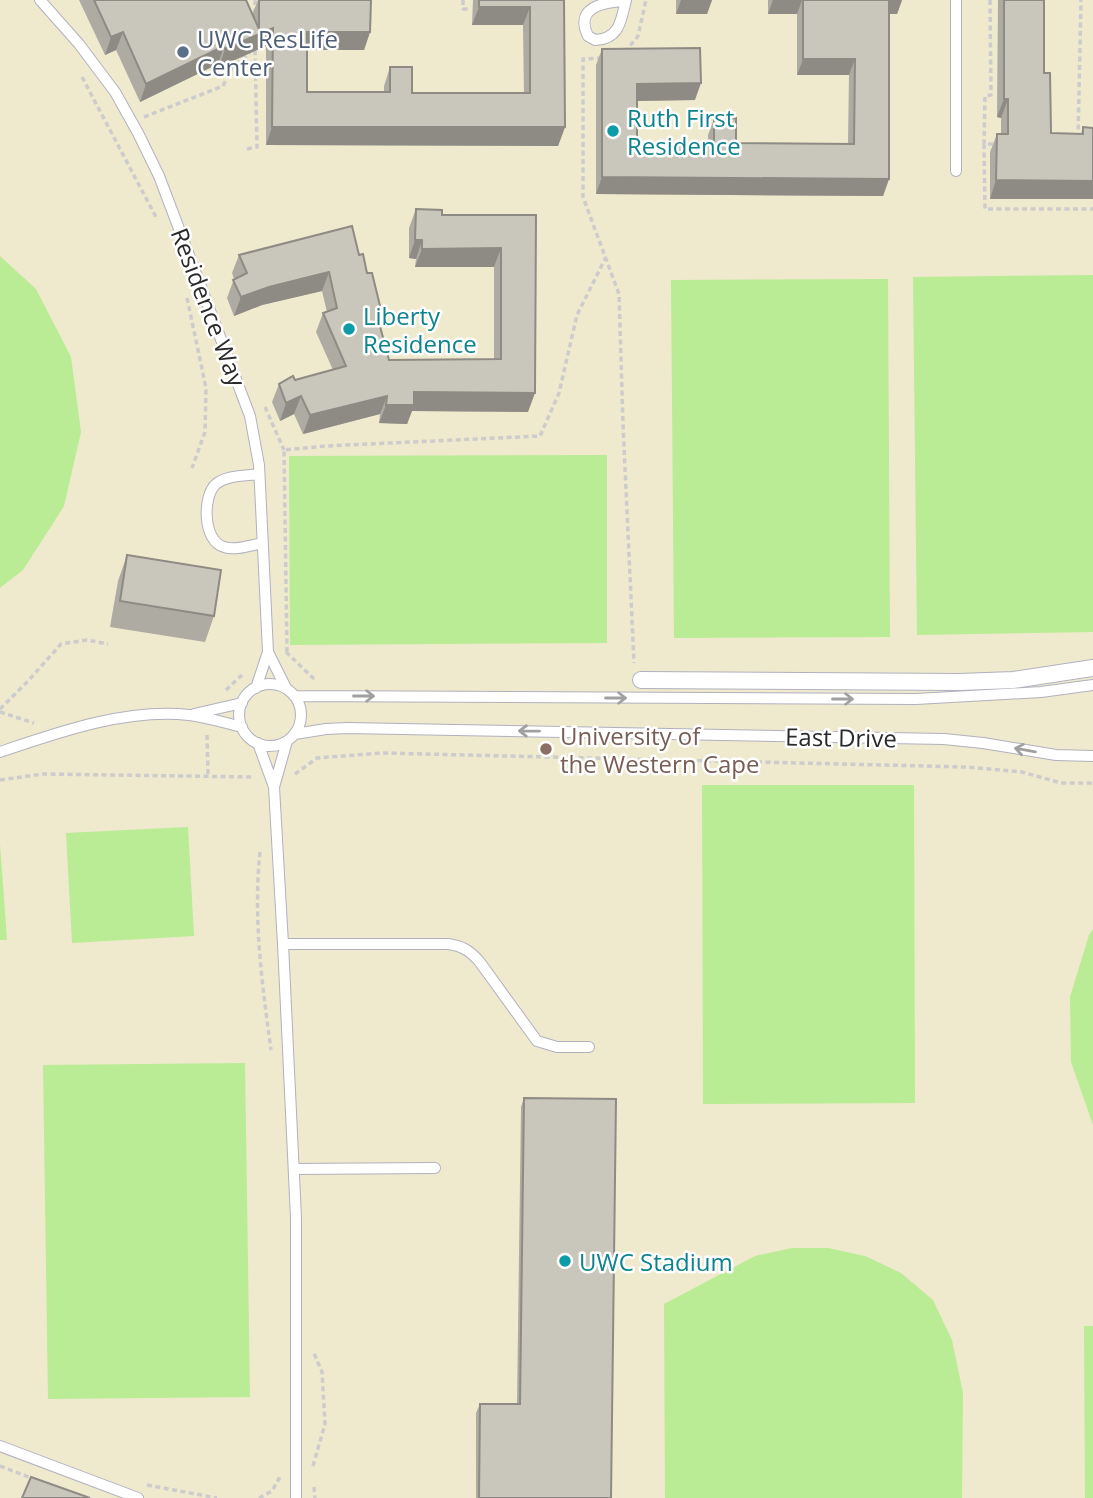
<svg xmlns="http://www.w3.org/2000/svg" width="1093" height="1498" font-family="'Open Sans',sans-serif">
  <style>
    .education { fill: #efe9cd }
    .pitch { fill: #b9ec95 }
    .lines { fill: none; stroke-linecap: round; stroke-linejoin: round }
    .service-casing { stroke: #b1b1bf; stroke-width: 12 }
    .pedestrian-casing { stroke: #b1b1bf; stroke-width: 18 }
    .path { stroke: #ccc; stroke-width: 3.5; stroke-dasharray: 5 3.5; stroke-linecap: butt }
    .service { stroke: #fff; stroke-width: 10 }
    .pedestrian { stroke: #fff; stroke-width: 16 }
    .wall { fill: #adaba2 }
    .shaded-wall { fill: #8d8b84 }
    .building { fill: #c9c7bc; stroke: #8d8b84; stroke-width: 2 }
    .oneway { stroke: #a0a0a0 }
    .service-dot { fill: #5c6f8a; stroke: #fff; stroke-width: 2.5 }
    .culture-dot { fill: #0f9aa8; stroke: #fff; stroke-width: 2.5 }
    .education-dot { fill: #8d6e63; stroke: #fff; stroke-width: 2.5 }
    .labels { text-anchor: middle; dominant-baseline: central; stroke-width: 5; stroke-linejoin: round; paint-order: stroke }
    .service-label { font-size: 24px; fill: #4e5e75; stroke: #fff; text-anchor: start }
    .culture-label { font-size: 24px; fill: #0d838f; stroke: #fff; text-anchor: start }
    .street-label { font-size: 24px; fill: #2b2b2b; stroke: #fff }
    .education-label { font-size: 24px; fill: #785e54; stroke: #fff; text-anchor: start }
  </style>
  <rect width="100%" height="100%" fill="#ede9dd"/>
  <!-- education -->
  <path class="education" d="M0,0H1093V1498H0Z"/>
  <!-- pitch -->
  <path class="pitch" d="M0,256L36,289L71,357L81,432L64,506L23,570L0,588Z
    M1093,275V632L917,635L913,277Z
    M888,279L890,637L674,638L671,280Z
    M607,455V643L290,645L289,456Z
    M702,785H914L915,1103L703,1104Z
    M188,827L194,936L72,943L66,833Z
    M0,844L7,940H0Z
    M1093,929V1125L1071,1062L1070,997L1089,935Z
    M245,1063L250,1397L48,1399L43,1065Z
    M792,1248H828L865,1256L901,1273L933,1300L952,1340L963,1393L962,1498H665L664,1304L755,1256Z
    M1084,1326H1093V1498H1085Z"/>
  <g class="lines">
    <defs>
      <path id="service" d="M40,0L79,44L115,92L138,133L159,176L250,416L259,465L268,652L256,688
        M956,0V171
        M625,1C604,2 574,7 588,36L595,40C620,39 621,20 626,0
        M259,474C246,476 227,475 216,484C202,496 203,542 224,547C236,551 251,545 263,543
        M268,652L286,688
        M239 715a31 31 0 1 1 62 0a31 31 0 1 1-62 0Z
        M295,696L916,699L1041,692L1093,685
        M194,714L242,703
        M295,734L326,729L347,728L944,739L983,743L1056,755L1093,756
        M258,743L274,787L283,944L296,1218V1498
        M0,752C59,732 127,708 189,715C207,717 225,723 242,727
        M274,787L287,741
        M283,944H448C462,946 469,950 479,961L537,1041L557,1047H589
        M294,1169L435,1168
        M0,1446L138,1498"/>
      <path id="pedestrian" d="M641,680L960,682L1013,680L1093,668"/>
    </defs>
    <!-- service casing -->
    <use href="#service" class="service-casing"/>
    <!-- pedestrian casing -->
    <use href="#pedestrian" class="pedestrian-casing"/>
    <!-- path -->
    <path class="path" d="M255,0V12
      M463,0V9H470
      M990,0L991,95L985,96L984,144H996
      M625,52L638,36L646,0
      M602,58L583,59V197L619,294L623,424L634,663
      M82,77L157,219
      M144,117L223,86L232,67L250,53
      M1078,138L1081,0
      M984,144L985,209H1093
      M247,149L257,147L255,48
      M187,298L206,388L205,432L192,468
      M265,407L284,450
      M286,652L313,678H317
      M287,652L284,450L326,446L540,436L559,393L577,315L606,257
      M226,690L243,674
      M0,709L29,680L61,644L87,640L108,644
      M0,712L34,723
      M207,735L208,776
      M295,774L317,758L382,753L966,767L1022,772L1061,783H1093
      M0,780L43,774L253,777
      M260,852C253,917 262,984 271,1050
      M0,1466L34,1479
      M313,1466L325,1424L322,1372L313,1351
      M147,1485L217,1498
      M314,1487L315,1498
      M259,1498L272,1491L280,1477"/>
    <!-- service -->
    <use href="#service" class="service"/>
    <!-- pedestrian -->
    <use href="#pedestrian" class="pedestrian"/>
  </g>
  <!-- wall -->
  <path class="wall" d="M79,0H246L252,15L258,0H371L370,32L364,50H307V92H384V86L390,67L412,93H524L523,25H472L473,0H564L565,127L558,146L266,145V46L219,67L218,64L140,102L116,50L105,55Z
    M676,0H712L707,14H676Z
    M768,0H902L897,14H889V179L883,196L596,194V65L602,49L695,100L637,101V144H708V135L714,119L736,143L848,144L849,75H797V14H768Z
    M998,0H1044V73L1051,133L1081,134L1083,127L1093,128L990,199V152L997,134H1001V118L997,117Z
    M416,209L442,215H536L528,412L412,411L407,424L379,423L380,414L303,434L294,414L280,421L272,402L279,384L333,370L316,332L323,313L327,312L322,291L262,305L234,316L227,298L234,279L232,273L239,255H359L379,323L389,360L494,359V267H415L416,259L409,258V228Z
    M127,555L214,616L205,642L110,627L118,581Z
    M524,1098L611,1498H476V1413L480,1404H517L521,1107Z"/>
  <!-- shaded-wall -->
  <path class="shaded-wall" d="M681,0H712L707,14H676Z
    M773,0H802L797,14H768Z
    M888,0H902L897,14H883Z
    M479,7H530L523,25H472Z
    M273,28L266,46L219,67L225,49Z
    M123,32L116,50L105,55L111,37Z
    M307,32H370L364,50H300Z
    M224,46L218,64L140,102L146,84Z
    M803,59H855L849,75H797Z
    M701,83L695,100L631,101L637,84Z
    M1004,99H1008L1001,118L997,117Z
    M272,127H565L558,146L266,145Z
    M602,177L889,179L883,196L596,194Z
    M996,180L1093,181V199H990Z
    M415,240H422L416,259L409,258Z
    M501,248L494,267H415L422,249Z
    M329,272L322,291L262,305L234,316L241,297L269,287Z
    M414,392L535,393L528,412L412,411L407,424L379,423L386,405Z
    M301,396L294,414L280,421L286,403Z
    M387,396L380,414L303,434L310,415Z"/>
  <!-- building -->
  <path class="building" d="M94,0H246L259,29V0H371L370,32H307V92H390V67H412V93H530V7H479V0H564L565,127H272L273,28L225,49L224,46L146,84L123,32L111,37Z
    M803,0H889V179L602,177V49L700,48L701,83L637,84V144H714V119L736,118V143L854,144L855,59H803Z
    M1004,0H1044V73H1050L1051,133L1083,134V127L1093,128V181L996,180L997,134H1008V99H1004Z
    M416,209L442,210V215H536L535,393L414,392V405H386L387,396L310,415L301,396L286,403L279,384L293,376L295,380L346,366L323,313L337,308L329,272L269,287L241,297L233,280L247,273L239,255L352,226L359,255L363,254L367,273H372L382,314L377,315L389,360L501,359V248L422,249V240H415Z
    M127,555L221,570L214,616L120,601Z
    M524,1098L616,1099L611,1498H479L480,1404H520Z
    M31,1477L90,1498H22Z"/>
  <!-- one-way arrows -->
  <defs><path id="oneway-shaft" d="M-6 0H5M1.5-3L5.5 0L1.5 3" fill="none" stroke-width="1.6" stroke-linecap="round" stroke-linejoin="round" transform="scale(1.75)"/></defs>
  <g class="oneway">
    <use href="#oneway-shaft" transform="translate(364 696)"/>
    <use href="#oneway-shaft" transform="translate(616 698)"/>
    <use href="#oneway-shaft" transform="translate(843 699)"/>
    <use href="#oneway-shaft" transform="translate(529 731) rotate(-179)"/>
    <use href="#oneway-shaft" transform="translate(1025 750) rotate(-170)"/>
  </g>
  <!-- markers -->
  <circle class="service-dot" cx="183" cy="52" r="7"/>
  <g class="culture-dot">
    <circle cx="613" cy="131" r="7"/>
    <circle cx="349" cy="329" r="7"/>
    <circle cx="565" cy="1261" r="7"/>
  </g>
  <circle class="education-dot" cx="546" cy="749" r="7"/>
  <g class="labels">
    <!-- service labels -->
    <g class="service-label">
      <text x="197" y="38">UWC ResLife<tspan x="197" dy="28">Center</tspan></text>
    </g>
    <!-- culture labels -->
    <g class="culture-label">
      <text x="627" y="117">Ruth First<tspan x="627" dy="28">Residence</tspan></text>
      <text x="363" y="315">Liberty<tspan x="363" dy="28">Residence</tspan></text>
      <text x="579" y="1261">UWC Stadium</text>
    </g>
    <!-- street labels -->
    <g class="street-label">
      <text transform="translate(209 307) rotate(69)">Residence Way</text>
      <text transform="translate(841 737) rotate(1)">East Drive</text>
    </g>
    <!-- education labels -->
    <g class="education-label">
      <text x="560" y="735">University of<tspan x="560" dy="28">the Western Cape</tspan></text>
    </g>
  </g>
</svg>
